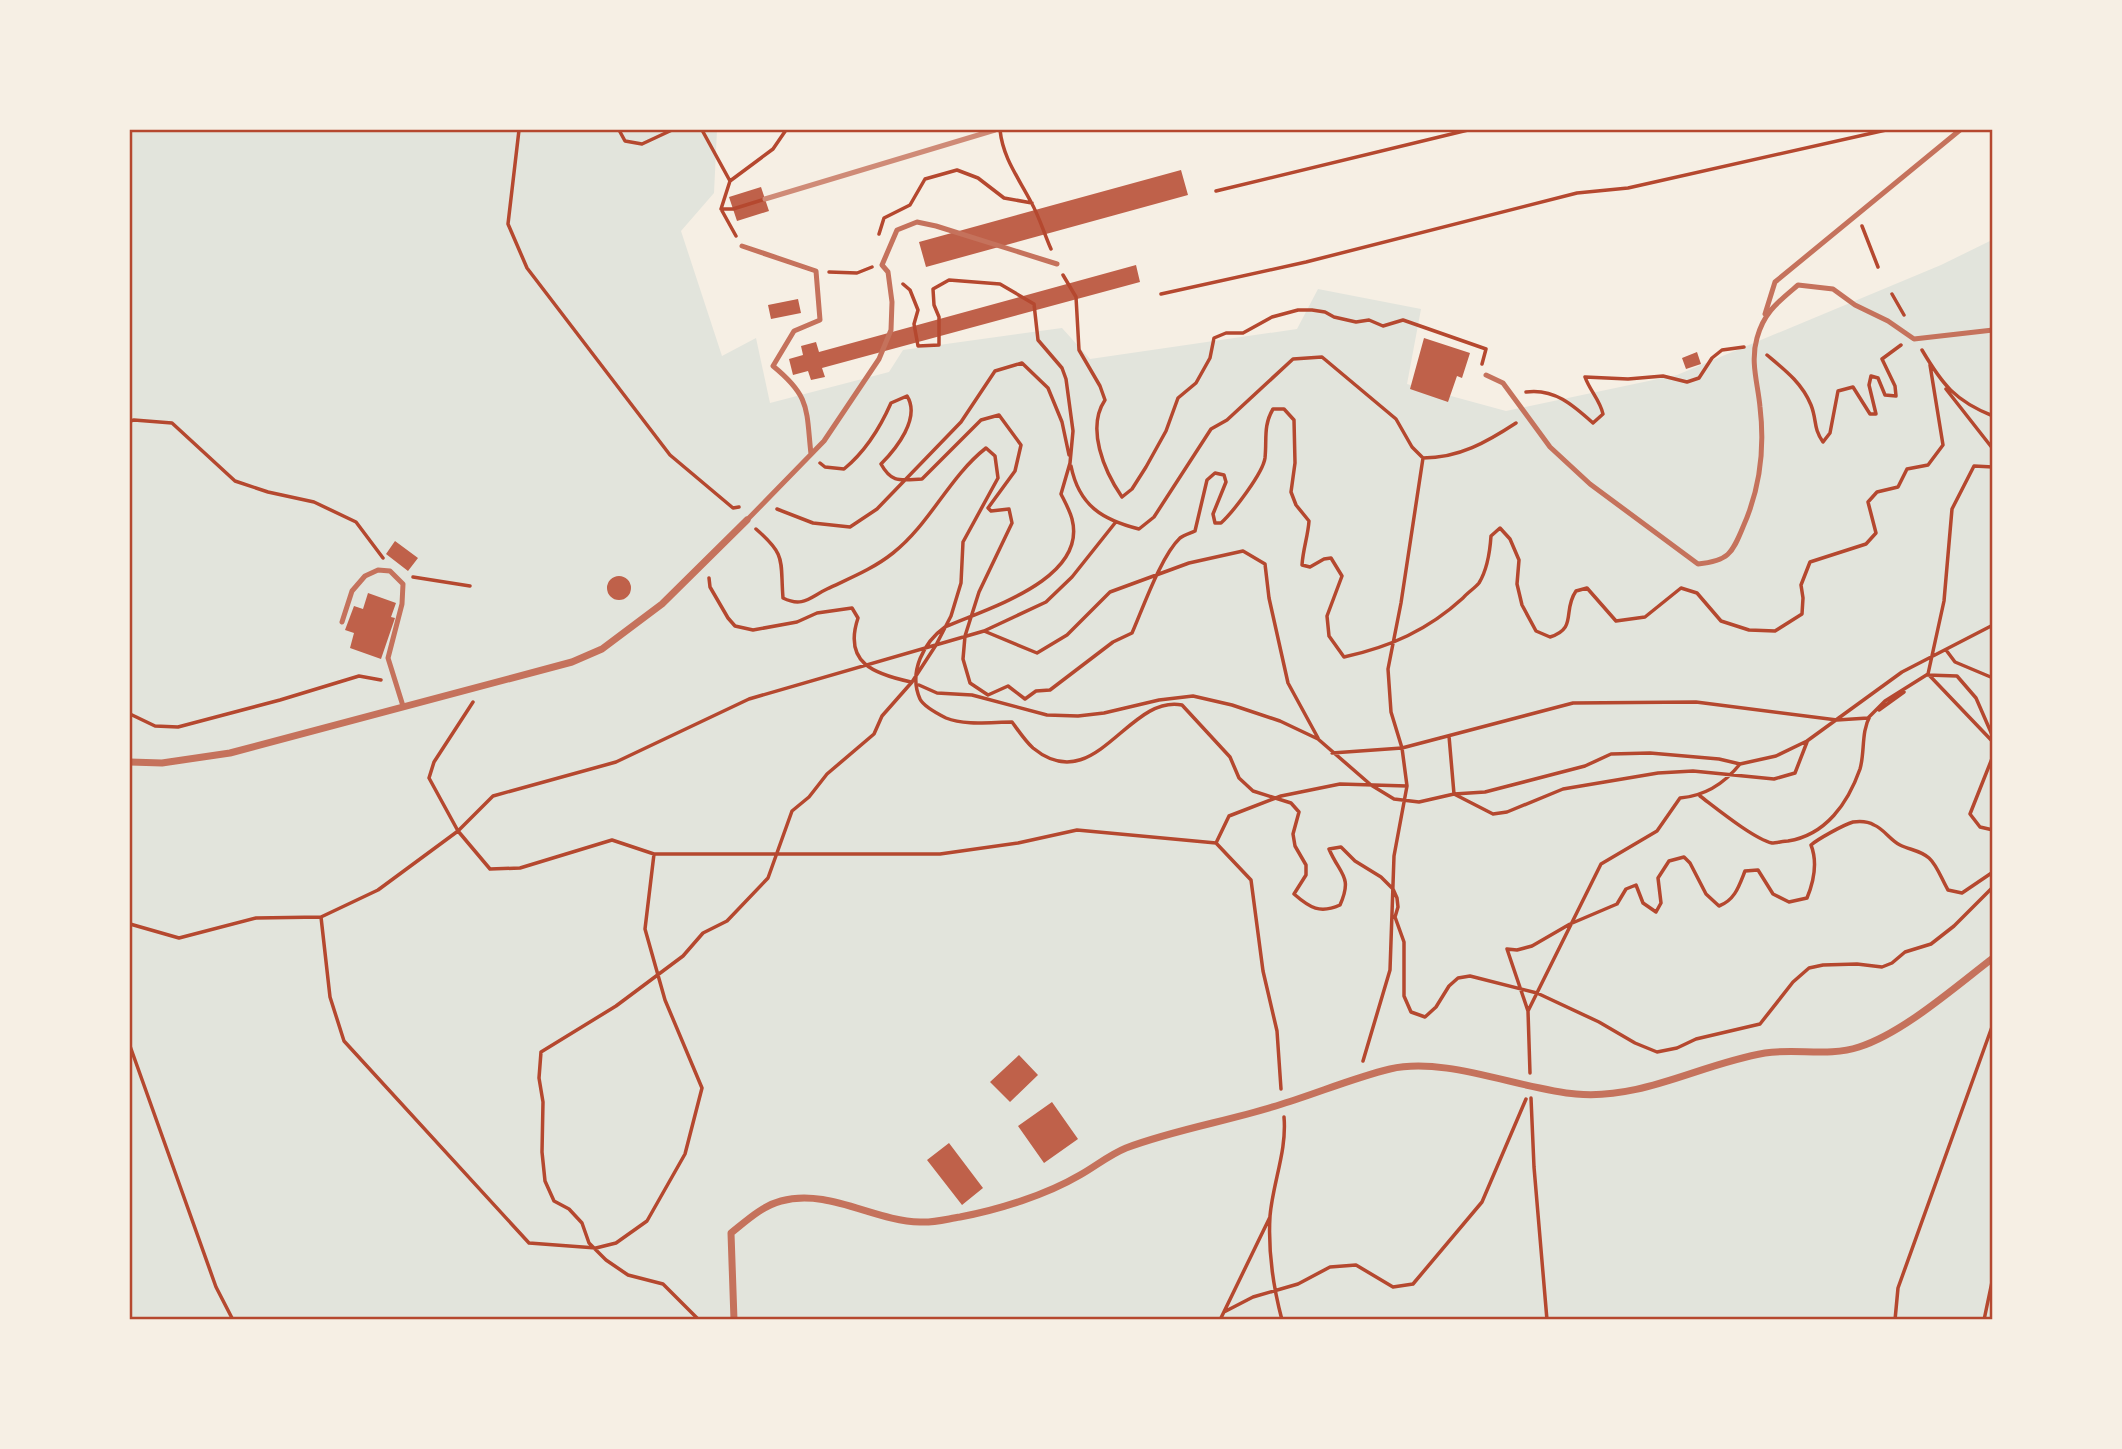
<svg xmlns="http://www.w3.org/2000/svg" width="2122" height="1449" font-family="'Archivo Narrow',sans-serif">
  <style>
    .green { fill: #e2e4dc }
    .building { fill: #bf614a }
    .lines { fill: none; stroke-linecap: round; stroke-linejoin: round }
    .path { stroke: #b5482f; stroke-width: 3.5 }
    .service { stroke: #c5725c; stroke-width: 5 }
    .minor { stroke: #c5725c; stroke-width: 7 }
    .rail { stroke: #cf8b77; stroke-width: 5 }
    .neatline { fill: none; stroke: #b5482f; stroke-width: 2.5 }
  </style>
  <rect width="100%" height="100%" fill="#f6efe4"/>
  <!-- green -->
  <path class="green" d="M130,130H717L714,193L681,231L722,356L756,338L770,403L889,372L903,350L1062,328L1090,359L1297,329L1318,289L1421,309L1407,384L1506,411L1677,375L1941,265L1992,240V1319L130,1320Z"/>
  <!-- building -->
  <path class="building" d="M1181,170L1188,195L926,267L919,242Z
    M761,187L769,211L737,221L729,197Z
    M1136,265L1140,282L822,368L825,377L811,380L808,371L793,375L789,359L803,355L801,346L816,342L819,352Z
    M798,299L801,313L771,319L768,305Z
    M1424,338L1470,353L1462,378L1457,376L1448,402L1410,389Z
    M1697,352L1701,364L1686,369L1682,358Z
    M395,541L418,558L408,571L386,554Z
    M607 588a12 12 0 1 1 24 0a12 12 0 1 1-24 0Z
    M368,593L396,603L391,617L395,618L381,659L350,648L354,633L345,630L354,606L363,609Z
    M1019,1055L1038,1075L1010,1102L990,1082Z
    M1052,1102L1078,1139L1044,1163L1018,1126Z
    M949,1143L983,1188L962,1205L927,1160Z"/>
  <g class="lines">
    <!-- path -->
    <path class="path" d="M519,130L508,224L527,268L670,455L733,508L739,507
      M619,130L625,141L642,144L672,130
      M702,130L730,181
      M1000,130C1003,158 1018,177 1031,202C1039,216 1044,233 1051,249
      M1216,191L1468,130
      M721,209H733L765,199
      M1862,226L1878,267
      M879,234L884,218L910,205L925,179L957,170L978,178L1004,198L1032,203
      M736,236L721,209L730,181L773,149L786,130
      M829,272L857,273L872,267
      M1063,275L1076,297L1079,350L1100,386L1105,400C1086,428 1104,471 1122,497L1132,489L1146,467L1166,431L1178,398L1196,383L1210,358L1214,338L1226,333H1243L1272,317L1298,310H1312L1325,312L1334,317L1356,322L1369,320L1383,326L1403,320L1486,349L1482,364
      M903,284L910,290L918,310L914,324L918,346L939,345V317L934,305L933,289L949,280L1000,284L1034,304L1038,340L1062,368L1066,379L1073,431L1070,463L1061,494C1065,502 1070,511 1072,519C1088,580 985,609 945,627C924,642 908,672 920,699C924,707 938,714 946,718C965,726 992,722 1012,722C1018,730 1025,741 1033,748C1095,799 1128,694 1182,705L1230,757L1239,778L1253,791L1291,803L1299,812L1293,834L1295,846L1306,865V875L1294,894C1310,908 1320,914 1340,905C1353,876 1340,875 1329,849L1341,847L1355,861L1381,877L1393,889L1397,898L1398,907L1395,917L1404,942V996L1411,1012L1425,1017L1436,1007L1449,986L1458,978L1470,976L1537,993L1599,1022L1635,1043L1657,1052L1677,1048L1696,1039L1760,1024L1793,982L1809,968L1823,965L1857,964L1882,967L1892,963L1905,952L1931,944L1954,926L1993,887
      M1161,294L1306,262L1577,193L1628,188L1886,130
      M1892,294L1904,315
      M1922,350C1942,384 1955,401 1993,416
      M1767,355C1785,370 1802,383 1811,405C1817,420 1813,428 1823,442L1830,433L1838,391L1853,387L1870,414H1876L1869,385L1871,376L1878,378L1885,395L1896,396L1895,386L1882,359L1901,345
      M1946,389L1993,449
      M1526,392C1554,388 1573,405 1593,423L1603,414C1600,400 1590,391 1585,377L1628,379L1663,376L1687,382L1699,378L1712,358L1722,350L1744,347
      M130,421L134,420L172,423L235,481L268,492L314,502L356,522L383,558
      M1423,458C1459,458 1487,442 1516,423
      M820,463L825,467L844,469C866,451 880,428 891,403L907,396C921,418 896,449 881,464C892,484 901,480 922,479L981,420L999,415L1021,445L1015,471L988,508L991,511L1009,509L1012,523L979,592L965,636L963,659L970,683L988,695L1008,686L1025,699L1036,691L1050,690L1113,642L1132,633C1143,608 1161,556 1180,538C1184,535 1191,533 1195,531L1207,480L1215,473L1224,475L1226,482L1213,514L1215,523H1221C1233,512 1263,473 1265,458C1267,439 1263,426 1273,409H1284L1294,420L1295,463L1291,492L1296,505L1309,521C1308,536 1303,549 1302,565L1310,567L1324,559L1331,558L1342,576L1327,616L1329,636L1344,657C1390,647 1428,630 1463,598C1467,593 1475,588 1479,583C1487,570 1490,551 1491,536L1500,528L1510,539L1519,560L1517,584L1522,605L1536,631L1550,637C1578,628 1562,611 1576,591L1587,588L1616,621L1645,617L1681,588L1697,593L1721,621L1749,630L1775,631L1802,614L1803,598L1801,585L1810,562L1866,544L1876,533L1868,502L1877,492L1898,487L1907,469L1928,465L1943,445L1930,365
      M1071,466C1079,506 1103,520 1139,529L1154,517L1211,429L1227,420L1293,359L1322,357L1396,419L1412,447L1423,458L1401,603L1388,669L1391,712L1402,748L1407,786L1394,856L1390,970L1363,1061
      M777,509L813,523L850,527L877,509L961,422L995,371L1022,363L1048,388L1062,422L1069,455
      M413,577L470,586
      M709,578L710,587L728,618L735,626L753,630L797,622L817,613L852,608L858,618C843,663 874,674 911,682
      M984,631L1037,653L1067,635L1110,592L1189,563L1243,551L1265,564L1269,598L1288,683L1318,738
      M1946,650L1955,662L1993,678
      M1927,675L1957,676L1976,698L1993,737
      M1929,675L1993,742
      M919,685L937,693L972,695L1047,715L1078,716L1104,713L1159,700L1193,696L1232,705L1280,721L1318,739L1371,785L1394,799L1419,802L1454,794L1485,792L1585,766L1611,754L1650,753L1719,759L1740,764L1776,756L1807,741L1902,672L1993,625
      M473,702L434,762L429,778L458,831L490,869L520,868L612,840L654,854H940L1018,843L1077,830L1216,843L1251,880L1263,971L1277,1031L1281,1089
      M1879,710L1904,692
      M130,714L155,726L178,727L280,700L359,676L381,680
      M1449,736L1454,794L1493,814L1507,812L1563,789L1658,773L1693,771L1774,779L1795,773L1807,742
      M1332,753L1402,748L1573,703L1696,702L1837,720L1868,718L1885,701L1928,674L1944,601L1952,509L1974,466L1993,467
      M1993,756L1970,814L1980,827L1993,830
      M1700,796C1716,808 1754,839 1772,843C1776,843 1784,841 1788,841C1826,835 1848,803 1860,769C1865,752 1861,732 1870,716
      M1216,843L1229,816L1281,796L1340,784L1407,786
      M321,917L330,997L344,1041L529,1243L596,1248L616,1243L647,1221L685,1154L702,1088L665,1000L645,929L654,854
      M130,924L179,938L256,918L321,917L378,890L458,831L493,796L616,762L749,699L984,631L1046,602L1072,577L1115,523
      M1528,1011L1601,864L1657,831L1680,798C1705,796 1724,784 1740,764
      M130,1046L216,1287L233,1320
      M1530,1073L1528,1011L1507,949L1517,950L1532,946L1570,924L1617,904L1626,889L1636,885L1643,903L1656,912L1661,903L1658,878L1669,861L1684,857L1690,863L1706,894L1719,906C1735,900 1739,886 1745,871L1758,870L1773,894L1789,902L1807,898C1814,881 1818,863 1811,845C1818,839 1843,825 1853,822C1860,821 1869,822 1874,825C1884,829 1890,840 1900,845C1910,850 1920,850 1929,858C1937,865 1942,880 1948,890L1962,893L1993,872
      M1531,1098L1534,1167L1547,1320
      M1224,1312L1253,1297L1298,1284L1330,1267L1356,1265L1393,1287L1413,1284L1482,1202L1526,1099
      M699,1320L663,1284L628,1275L606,1260L589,1243L582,1223L569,1209L554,1201L545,1181L542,1152L543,1102L539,1078L541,1052L616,1006L683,956L703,933L727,921L768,878L792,811L809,797L827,774L874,734L882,716L912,682L936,645L951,616L961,583L963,542L998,478L995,456L986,448C949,477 930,524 893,553C873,569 850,578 827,589C810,597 803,608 783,598C780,560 787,556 756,529
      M1220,1320L1270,1217
      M1282,1320C1273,1286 1268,1250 1270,1216C1273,1182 1287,1151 1284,1117
      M1895,1320L1898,1288L1993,1024
      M1984,1320L1993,1277"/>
    <!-- service -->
    <path class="service" d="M742,246L816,271L820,320L794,331L773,366C811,397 806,409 811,454
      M1765,314L1775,282L1960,130
      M1486,375L1503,383L1550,447L1590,484L1698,564C1728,561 1732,554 1743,527C1760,489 1765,449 1760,407C1758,384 1750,362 1757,338C1764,312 1778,302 1798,285L1833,289L1855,305L1888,321L1914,339L1993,330
      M747,520L824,441L879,359L891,330L892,302L888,272L882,265L897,230L917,222L936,226L1057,264
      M342,622L352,591L365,576L378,570L390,571L403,584L402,604L388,658L403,706"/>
    <!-- minor -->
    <path class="minor" d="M130,762L162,763L230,753L572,662L602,649L662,604L747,520
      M734,1320L731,1233C746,1221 762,1206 781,1201C828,1188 874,1221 920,1222C933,1223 947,1219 960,1217C998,1210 1046,1195 1080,1175C1096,1166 1109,1155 1126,1148C1176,1129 1230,1121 1282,1104C1318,1093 1353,1078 1390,1069C1445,1056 1519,1089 1576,1094C1643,1100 1700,1064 1765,1053C1795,1048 1829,1057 1859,1047C1903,1033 1955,987 1993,958"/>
    <!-- rail -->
    <path class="rail" d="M765,199L995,130"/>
  </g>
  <!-- border -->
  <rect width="2122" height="1449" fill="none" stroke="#f6efe4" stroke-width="262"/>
  <rect x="131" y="131" width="1860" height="1187" class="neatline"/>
</svg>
